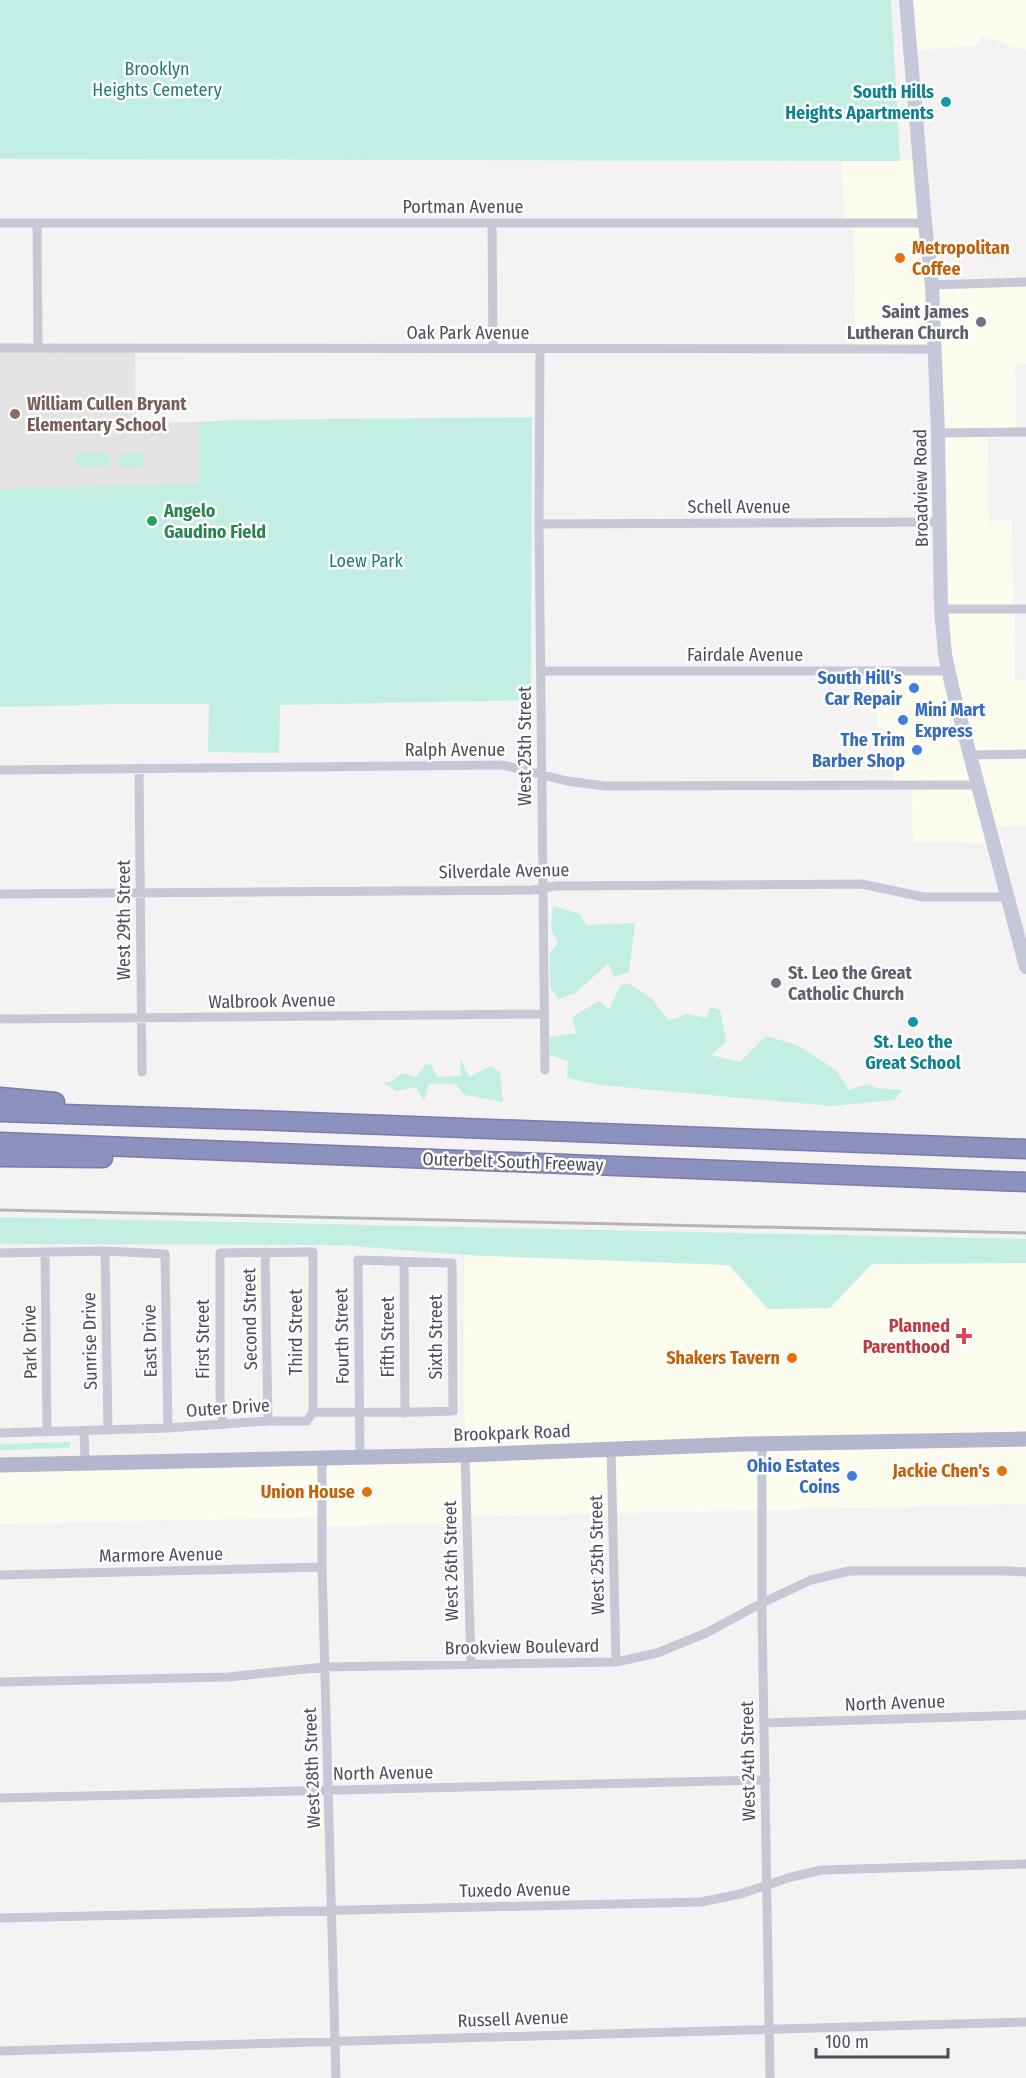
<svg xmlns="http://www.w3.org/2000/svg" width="1026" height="2078" font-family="'Fira Sans Condensed',sans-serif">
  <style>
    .commercial { fill: #fbfced }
    .education { fill: #e5e3e3 }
    .green { fill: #c3eee3 }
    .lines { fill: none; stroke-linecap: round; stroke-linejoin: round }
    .motorway-casing { stroke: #777da9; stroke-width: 21 }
    .minor { stroke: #c6c9d5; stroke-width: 9 }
    .secondary { stroke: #c5c8d9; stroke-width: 14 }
    .primary { stroke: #b3b7ce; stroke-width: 15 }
    .motorway { stroke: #8c92bd; stroke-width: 18 }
    .rail { stroke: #b4b4bb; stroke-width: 3 }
    .culture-dot { fill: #0f9aa8; stroke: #fff; stroke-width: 2 }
    .food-dot { fill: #e8710a; stroke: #fff; stroke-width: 2 }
    .worship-dot { fill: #6b7280; stroke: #fff; stroke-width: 2 }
    .education-dot { fill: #8d6e63; stroke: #fff; stroke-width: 2 }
    .leisure-dot { fill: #2e9e5b; stroke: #fff; stroke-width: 2 }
    .shop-dot { fill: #3f7fe0; stroke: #fff; stroke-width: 2 }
    .health-dot { fill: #e0444e; stroke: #fff; stroke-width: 2 }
    .labels { text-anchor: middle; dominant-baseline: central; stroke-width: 5; stroke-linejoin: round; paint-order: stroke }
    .park-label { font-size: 18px; fill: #1c7e71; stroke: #fff }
    .culture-label { font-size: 18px; font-weight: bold; fill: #0d838f; stroke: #fff; text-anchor: end }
    .street-label { font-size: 18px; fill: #4a4d5e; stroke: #fff }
    .food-label { font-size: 18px; font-weight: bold; fill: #c56008; stroke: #fff; text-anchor: end }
    .worship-label { font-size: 18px; font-weight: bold; fill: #5b616d; stroke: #fff; text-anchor: end }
    .education-label { font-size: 18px; font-weight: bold; fill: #785e54; stroke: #fff; text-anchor: start }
    .leisure-label { font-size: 18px; font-weight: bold; fill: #27864d; stroke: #fff; text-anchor: start }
    .shop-label { font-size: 18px; font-weight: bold; fill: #366cbe; stroke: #fff; text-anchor: end }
    .health-label { font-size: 18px; font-weight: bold; fill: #be3a42; stroke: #fff; text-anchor: end }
  </style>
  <rect width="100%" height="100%" fill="#f4f2f2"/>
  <!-- commercial -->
  <path class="commercial" d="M906,0H1026V50L980,35V45L910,51Z
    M920,160L933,285L1026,282V364L1015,365L1016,432L988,433L989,521L1012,520L1015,679L1026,680V826L990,827L994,843L913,842L912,786H894L893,729L877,728V671H948L936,349H855L853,223H844L842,161Z
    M464,1255L729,1265L769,1309L829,1307L872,1264L1026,1263V1504L467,1517V1524L322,1526V1517L0,1524V1465L465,1455Z"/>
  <!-- education -->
  <path class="education" d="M0,348H135L136,423L200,422V483L0,489Z"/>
  <!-- green -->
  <path class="green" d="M0,0H891L900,161L0,159Z
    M532,417L531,700L280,705L279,753L208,752L209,704H120L0,707V489L200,483V422L232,420Z
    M83,452L107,453L109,456L108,466L77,467L75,462V453Z
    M121,453H143V466L121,468L118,462Z
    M553,906L580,914L586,925L635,923L629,972L614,977L608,964L575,993L558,999L550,987V953L558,943L551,929Z
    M628,983L652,999L669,1021L686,1014L706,1018L711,1007L720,1010L726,1042L711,1055L740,1062L766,1036L797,1045L836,1070L849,1090L867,1084L877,1088L902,1090L895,1100L831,1106L599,1085L567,1078L568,1061L550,1055V1037L576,1033L572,1017L599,1001L609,1009L620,986Z
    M460,1058L469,1077L491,1066L500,1072L503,1102L465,1095L455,1084H429L424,1101L416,1087L396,1091L383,1082H391L402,1073L416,1077L425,1065L431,1064L437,1077L461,1076Z
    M0,1217L1026,1239V1263L872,1264L830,1308L768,1309L729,1265L464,1255L340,1245L0,1244Z
    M70,1442V1448L0,1450V1444Z"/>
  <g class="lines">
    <defs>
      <path id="motorway" d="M0,1097L55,1102
        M0,1112L251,1120L1026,1149
        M0,1142L1026,1182
        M0,1157L103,1158"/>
    </defs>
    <!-- motorway casing -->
    <use href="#motorway" class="motorway-casing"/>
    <!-- minor -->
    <path class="minor" d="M0,223H925
      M37,223L38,348
      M492,223L493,349
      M932,285L1026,282
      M0,348L936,349
      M540,349L539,524L545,1070
      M938,433L1026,432
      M539,524L940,522
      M941,609H1026
      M541,671H948
      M970,755L1026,754
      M139,768L142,1072
      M0,770L503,765L567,781L605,786L979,785
      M0,894L532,890L555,886L862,884L923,897H1008
      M0,1019L543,1014
      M105,1251L108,1430
      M45,1252L47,1432
      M265,1252L268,1421
      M0,1253L105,1251L165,1254L168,1428
      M404,1262L405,1413
      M223,1425L220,1397V1253L313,1252V1412
      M84,1431L85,1463
      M0,1433L168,1428L268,1421H307L313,1412C360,1412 406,1413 453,1411L452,1263L358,1260L360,1457
      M762,1444V1614L770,2078
      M611,1448L616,1662
      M465,1455L471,1665
      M322,1457V1567L336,2078
      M0,1575L322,1567
      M0,1682L228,1677L325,1667L616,1662L657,1653L706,1633L762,1603L811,1580L849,1571H1006L1026,1572
      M764,1723L1026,1715
      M0,1798L766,1780
      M0,1918L701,1902L740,1894L791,1877L822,1870L1026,1864
      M0,2051L1026,2022"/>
    <!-- secondary -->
    <path class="secondary" d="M906,0L925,223L932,285L938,433L941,609L945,654L952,687L1026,967"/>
    <!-- primary -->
    <path class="primary" d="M0,1465L465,1455L745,1444L1026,1439"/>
    <!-- motorway -->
    <use href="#motorway" class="motorway"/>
    <!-- rail -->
    <path class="rail" d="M0,1210L1026,1233"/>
  </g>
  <!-- markers -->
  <g class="culture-dot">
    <circle cx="946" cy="102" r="6"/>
    <circle cx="913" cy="1022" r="6"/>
  </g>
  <g class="food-dot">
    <circle cx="900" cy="258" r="6"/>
    <circle cx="792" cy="1358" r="6"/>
    <circle cx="1002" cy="1471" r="6"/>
    <circle cx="367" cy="1492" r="6"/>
  </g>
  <g class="worship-dot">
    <circle cx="981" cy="322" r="6"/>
    <circle cx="776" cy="983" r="6"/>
  </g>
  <circle class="education-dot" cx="15" cy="414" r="6"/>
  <circle class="leisure-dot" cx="152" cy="521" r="6"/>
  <g class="shop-dot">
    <circle cx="914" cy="688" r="6"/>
    <circle cx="903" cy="720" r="6"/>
    <circle cx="917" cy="750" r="6"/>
    <circle cx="852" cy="1476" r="6"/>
  </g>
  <path class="health-dot" d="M961 1327h6v6h6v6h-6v6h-6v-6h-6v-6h6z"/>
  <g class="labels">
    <!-- park labels -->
    <g class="park-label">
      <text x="157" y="69">Brooklyn<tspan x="157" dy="21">Heights Cemetery</tspan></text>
      <text x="366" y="561">Loew Park</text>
    </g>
    <!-- culture labels -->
    <g class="culture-label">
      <text x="934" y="92">South Hills<tspan x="934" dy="21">Heights Apartments</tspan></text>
      <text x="913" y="1042" text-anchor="middle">St. Leo the<tspan x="913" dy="21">Great School</tspan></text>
    </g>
    <!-- street labels -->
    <g class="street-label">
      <text x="463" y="207">Portman Avenue</text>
      <text x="468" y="333">Oak Park Avenue</text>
      <text transform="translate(921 488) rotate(-91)">Broadview Road</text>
      <text x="739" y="507">Schell Avenue</text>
      <text x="745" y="655">Fairdale Avenue</text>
      <text transform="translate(525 746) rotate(-90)">West 25th Street</text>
      <text x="455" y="750">Ralph Avenue</text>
      <text transform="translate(504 871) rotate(-1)">Silverdale Avenue</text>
      <text transform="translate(124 920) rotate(-90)">West 29th Street</text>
      <text transform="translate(272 1001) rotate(-1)">Walbrook Avenue</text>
      <text transform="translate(513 1162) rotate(2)">Outerbelt South Freeway</text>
      <text transform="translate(250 1319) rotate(-91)">Second Street</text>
      <text transform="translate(296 1332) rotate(-90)">Third Street</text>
      <text transform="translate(342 1336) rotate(-91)">Fourth Street</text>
      <text transform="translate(388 1337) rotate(-90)">Fifth Street</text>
      <text transform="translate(436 1337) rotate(-90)">Sixth Street</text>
      <text transform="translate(203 1339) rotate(-90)">First Street</text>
      <text transform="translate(90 1341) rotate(-91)">Sunrise Drive</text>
      <text transform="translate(150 1341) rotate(-91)">East Drive</text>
      <text transform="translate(30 1342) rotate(-91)">Park Drive</text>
      <text transform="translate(228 1408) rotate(-4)">Outer Drive</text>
      <text transform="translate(512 1433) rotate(-2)">Brookpark Road</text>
      <text transform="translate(161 1555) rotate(-1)">Marmore Avenue</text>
      <text transform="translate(597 1555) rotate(-91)">West 25th Street</text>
      <text transform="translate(451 1561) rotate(-91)">West 26th Street</text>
      <text transform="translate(522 1647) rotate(-1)">Brookview Boulevard</text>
      <text transform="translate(895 1703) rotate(-2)">North Avenue</text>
      <text transform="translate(748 1761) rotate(-91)">West 24th Street</text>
      <text transform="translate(312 1768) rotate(-92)">West 28th Street</text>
      <text transform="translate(383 1773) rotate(-1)">North Avenue</text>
      <text transform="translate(515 1890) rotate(-1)">Tuxedo Avenue</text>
      <text transform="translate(513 2019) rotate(-2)">Russell Avenue</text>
    </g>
    <!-- food labels -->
    <g class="food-label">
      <text x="912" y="248" text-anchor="start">Metropolitan<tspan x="912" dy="21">Coffee</tspan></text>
      <text x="780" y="1358">Shakers Tavern</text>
      <text x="990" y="1471">Jackie Chen's</text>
      <text x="355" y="1492">Union House</text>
    </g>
    <!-- worship labels -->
    <g class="worship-label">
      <text x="969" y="312">Saint James<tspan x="969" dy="21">Lutheran Church</tspan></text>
      <text x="788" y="973" text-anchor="start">St. Leo the Great<tspan x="788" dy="21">Catholic Church</tspan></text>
    </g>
    <!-- education labels -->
    <g class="education-label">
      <text x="27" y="404">William Cullen Bryant<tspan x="27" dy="21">Elementary School</tspan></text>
    </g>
    <!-- leisure labels -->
    <g class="leisure-label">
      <text x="164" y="511">Angelo<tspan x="164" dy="21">Gaudino Field</tspan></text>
    </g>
    <!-- shop labels -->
    <g class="shop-label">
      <text x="902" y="678">South Hill's<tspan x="902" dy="21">Car Repair</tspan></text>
      <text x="915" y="710" text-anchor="start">Mini Mart<tspan x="915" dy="21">Express</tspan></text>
      <text x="905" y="740">The Trim<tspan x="905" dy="21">Barber Shop</tspan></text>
      <text x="840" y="1466">Ohio Estates<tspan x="840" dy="21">Coins</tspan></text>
    </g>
    <!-- health labels -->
    <g class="health-label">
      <text x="950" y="1326">Planned<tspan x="950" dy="21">Parenthood</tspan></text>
    </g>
  </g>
  <!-- scale -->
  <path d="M816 2048v9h132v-9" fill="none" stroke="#4a4d5e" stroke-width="3"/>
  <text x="825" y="2048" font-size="18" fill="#4a4d5e" stroke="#ffffff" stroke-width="4.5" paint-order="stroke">100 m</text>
</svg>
